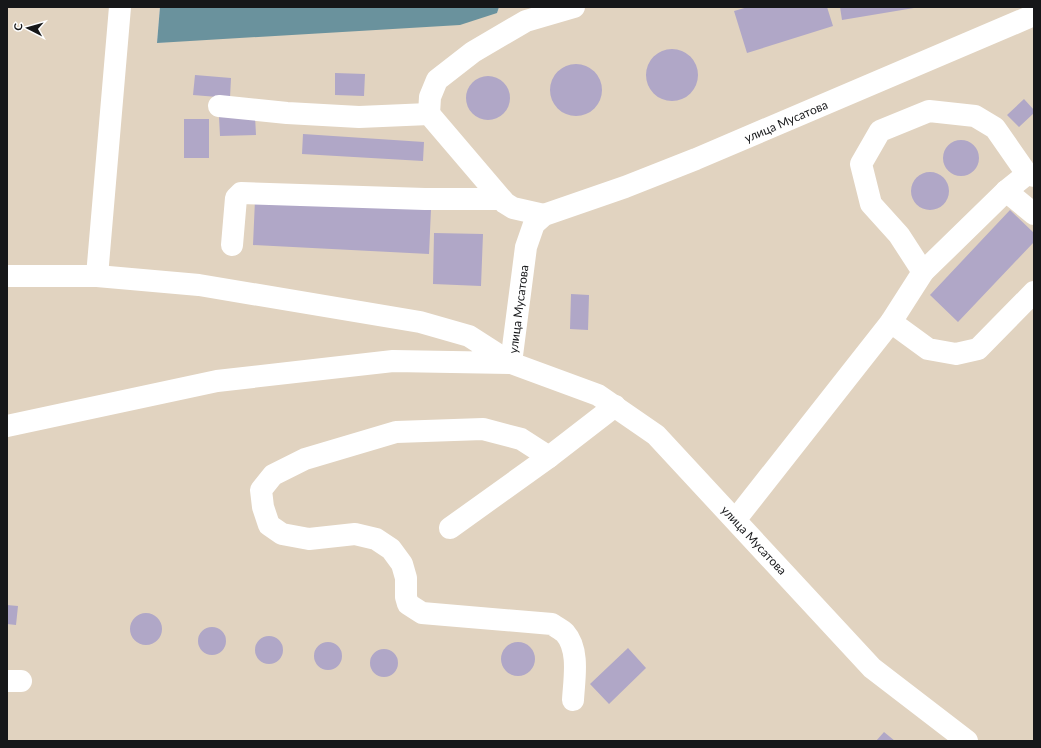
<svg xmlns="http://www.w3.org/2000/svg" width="1041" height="748" font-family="Lato,sans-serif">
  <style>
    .industrial { fill: #e1d3c0 }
    .water { fill: #6a929d }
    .building { fill: #b0a7c7 }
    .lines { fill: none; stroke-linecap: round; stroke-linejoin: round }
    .minor { stroke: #fff; stroke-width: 22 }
    .labels { text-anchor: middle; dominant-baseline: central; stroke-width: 3; stroke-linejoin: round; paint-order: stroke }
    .street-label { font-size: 12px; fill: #161719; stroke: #fff }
  </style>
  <rect width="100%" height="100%" fill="#dcdfe7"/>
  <!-- industrial -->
  <path class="industrial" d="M7,7H160L157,43L497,13L499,7H1034V741H7Z"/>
  <!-- water -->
  <path class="water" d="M160,7H499L497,13L460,25L157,43Z"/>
  <!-- building -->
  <path class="building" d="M748,7H827L833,26L747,53L734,11Z
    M840,7H914V8L842,20Z
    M646 75a26 26 0 1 1 52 0a26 26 0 1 1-52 0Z
    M550 90a26 26 0 1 1 52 0a26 26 0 1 1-52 0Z
    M335,73L365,74L364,96L335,95Z
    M195,75L231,78L230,98L193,95Z
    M466 98a22 22 0 1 1 44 0a22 22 0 1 1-44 0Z
    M1024,99L1034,110V113L1019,127L1007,115Z
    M255,116L256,135L220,136L219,117Z
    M184,119H209V158H184Z
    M303,134L424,142L423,161L302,154Z
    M943 158a18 18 0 1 1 36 0a18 18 0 1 1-36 0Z
    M911 191a19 19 0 1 1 38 0a19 19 0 1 1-38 0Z
    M255,200L431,209L429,254L253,245Z
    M1010,210L1034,233V242L958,322L930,295Z
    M434,233L483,234L481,286L433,284Z
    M571,294L589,295L588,330L570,329Z
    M7,605L18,606L16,625L7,624Z
    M130 629a16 16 0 1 1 32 0a16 16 0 1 1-32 0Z
    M198 641a14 14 0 1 1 28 0a14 14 0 1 1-28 0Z
    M255 650a14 14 0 1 1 28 0a14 14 0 1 1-28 0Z
    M314 656a14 14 0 1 1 28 0a14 14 0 1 1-28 0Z
    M501 659a17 17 0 1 1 34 0a17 17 0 1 1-34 0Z
    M628,648L646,668L609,704L590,684Z
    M370 663a14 14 0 1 1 28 0a14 14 0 1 1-28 0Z
    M884,732L895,741H876Z"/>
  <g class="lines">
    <!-- minor -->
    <g class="minor">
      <path d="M219,106L287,113L359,117L429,114L505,203L513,208L544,215"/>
      <path d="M429,114L430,97L437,80L473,52L526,21L574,7"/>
      <path d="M1006,191L1034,214"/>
      <path d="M232,245L236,198L241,193L425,199H500"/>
      <path d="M923,272L899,235L871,204L861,164L880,131L929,111L975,116L995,128L1027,174L1034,176"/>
      <path d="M7,276H97L199,285L420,322L469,336L511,363L393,361L217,381L7,426"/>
      <path d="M97,276L120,7"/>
      <path d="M891,322L928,349L956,354L978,349L1034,292"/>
      <path d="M549,457L521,439L483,429L396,432L305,459L273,475L261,490L263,507L269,525L282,534L309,539L355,534L376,539L391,549L402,564L406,578V597L408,604L422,613L552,624C556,627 562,630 565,633C580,650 574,680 573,700"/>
      <path d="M736,519L891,322L923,272L1006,191L1027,174"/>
      <path d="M450,528L549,457L615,406"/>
      <path d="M7,681H21"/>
      <path id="s1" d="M967,741L872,668L656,435L598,395L511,363L526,247L534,224L544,215L625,187L696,159L1034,15"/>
    </g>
  </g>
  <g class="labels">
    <!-- street labels -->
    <g class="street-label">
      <text stroke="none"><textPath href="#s1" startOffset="1015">улица Мусатова</textPath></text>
      <text stroke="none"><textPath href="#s1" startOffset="655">улица Мусатова</textPath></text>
      <text transform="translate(754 540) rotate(47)">улица Мусатова</text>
    </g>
  </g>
  <!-- border -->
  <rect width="1041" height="748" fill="none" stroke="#161719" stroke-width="16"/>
  <!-- north arrow -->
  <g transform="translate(28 28) rotate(276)" stroke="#ffffff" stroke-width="3" paint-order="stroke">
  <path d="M0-3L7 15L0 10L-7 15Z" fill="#161719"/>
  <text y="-6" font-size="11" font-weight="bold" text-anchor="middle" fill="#161719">С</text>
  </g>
</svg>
